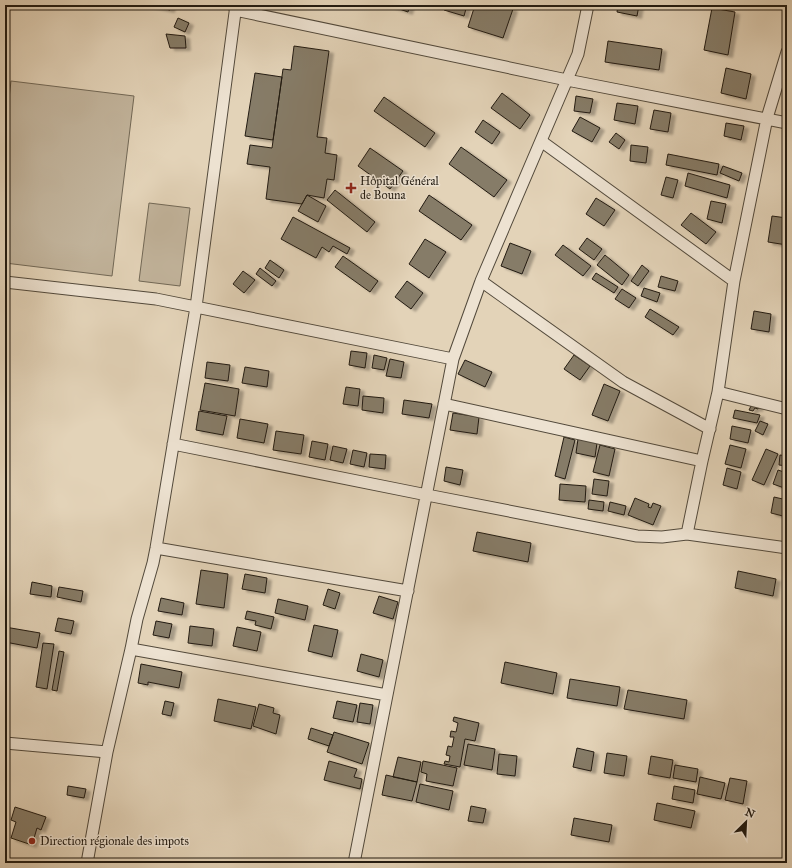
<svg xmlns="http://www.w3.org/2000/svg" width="792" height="868" font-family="'IM FELL Great Primer',serif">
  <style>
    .grass { fill: #c2b49c; stroke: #726856 }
    .building { fill: #867b68; stroke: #221b11; filter: url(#shadow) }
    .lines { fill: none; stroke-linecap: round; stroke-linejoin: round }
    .street-casing { stroke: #52493b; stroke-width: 13 }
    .street { stroke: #ede2d1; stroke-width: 11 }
    .poi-dot { fill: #8f2418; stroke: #ede2d1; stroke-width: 1.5 }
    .labels { text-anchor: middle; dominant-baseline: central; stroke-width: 3; stroke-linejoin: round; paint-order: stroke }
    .poi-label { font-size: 12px; fill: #221b11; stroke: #ede2d1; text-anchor: start }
  </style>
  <defs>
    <filter id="shadow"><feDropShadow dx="4.5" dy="2.5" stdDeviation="1" flood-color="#0004"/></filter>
  </defs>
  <rect width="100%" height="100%" fill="#e3d3b8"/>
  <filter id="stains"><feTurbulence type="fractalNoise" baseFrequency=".005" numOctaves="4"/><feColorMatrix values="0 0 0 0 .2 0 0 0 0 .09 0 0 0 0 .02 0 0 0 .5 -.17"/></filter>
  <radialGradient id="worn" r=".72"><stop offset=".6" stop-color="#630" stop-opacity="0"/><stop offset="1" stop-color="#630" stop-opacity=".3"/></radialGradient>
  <!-- grass -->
  <path class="grass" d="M11,81L134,96L112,276L5,263V134Z
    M149,203L190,208L180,286L139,281Z"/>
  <!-- building -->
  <path class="building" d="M147,5H171L170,10Z
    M388,5H410L408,12Z
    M446,5H467L464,16L444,10Z
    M475,5H500L513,9L503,38L468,27Z
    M618,5H639L637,16L617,12Z
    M710,5H728L727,10Z
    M712,8L735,12L728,55L704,50Z
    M178,18L189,23L185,32L174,27Z
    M166,34L185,36L186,48H170Z
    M608,41L662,49L659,70L605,62Z
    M294,46L329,51L317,137L327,138L325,153L337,155L334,180L327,179L324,198L307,195L302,204L266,199L270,167L247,164L250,145L272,148L283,69L291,70Z
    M726,68L751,74L746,99L721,93Z
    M255,73L282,77L273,140L245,136Z
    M502,93L530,115L520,129L491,108Z
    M576,96L593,99L590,113L574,111Z
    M384,97L435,133L425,147L374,111Z
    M617,103L638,106L635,124L614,120Z
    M654,110L671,113L668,132L650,129Z
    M580,117L600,128L592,142L572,131Z
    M483,120L500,132L492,144L475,132Z
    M726,123L744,126L741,140L724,136Z
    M616,133L625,140L619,149L609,142Z
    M631,145L648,147L646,163L630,161Z
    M461,147L507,180L494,197L449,164Z
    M370,148L403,171L390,189L358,166Z
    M668,154L719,164L717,175L666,165Z
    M723,166L742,173L739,181L720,173Z
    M688,173L730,185L727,198L685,186Z
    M666,177L678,180L673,198L661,195Z
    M335,190L375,222L367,232L327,200Z
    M307,195L326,206L318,222L298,211Z
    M429,195L472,225L461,240L419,211Z
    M596,198L615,210L604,226L586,214Z
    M711,201L726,204L722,223L707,219Z
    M691,213L716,232L706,244L681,225Z
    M772,216L787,218V245L768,242Z
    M293,217L350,248L347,254L333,246L329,252L322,247L316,258L281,239Z
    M587,238L602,249L594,260L579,249Z
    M425,239L446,252L429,278L409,264Z
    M510,243L531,251L522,274L501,266Z
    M563,245L591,266L583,276L555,255Z
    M605,255L629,275L622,285L597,265Z
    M343,256L378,281L370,292L335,267Z
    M270,260L284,270L279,278L265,268Z
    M642,265L649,271L638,286L631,281Z
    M260,268L276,281L272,286L256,274Z
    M243,271L255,280L244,293L233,284Z
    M596,273L618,287L614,293L592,279Z
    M661,276L678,281L675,291L658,287Z
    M407,281L423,293L411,309L395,297Z
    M644,288L660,293L657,302L641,296Z
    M622,289L636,298L629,308L615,299Z
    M650,309L679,327L673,335L645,317Z
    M754,311L771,314L769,332L751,329Z
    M787,337V350L784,349Z
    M351,351L367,353L365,368L349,365Z
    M374,355L387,358L384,370L372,368Z
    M574,355L590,366L580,380L564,369Z
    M390,359L404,362L401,378L386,376Z
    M465,360L492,372L485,387L458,374Z
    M207,362L230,365L228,381L205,378Z
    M245,367L269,371L267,387L242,383Z
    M205,383L239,389L235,416L200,410Z
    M604,384L620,391L608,421L592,415Z
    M346,387L360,389L358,406L343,404Z
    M363,396L384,398L383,413L362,410Z
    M404,400L432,404L429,418L402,414Z
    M753,402L759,405L758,409L755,408L753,411L749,410Z
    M735,410L760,415L757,423L733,418Z
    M199,411L227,416L223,435L196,430Z
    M453,413L479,417L477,434L450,430Z
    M240,419L268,424L264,443L237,438Z
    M787,420V443H784Z
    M760,421L768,424L763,435L755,431Z
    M732,426L751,430L748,443L730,439Z
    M276,431L304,435L301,454L273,450Z
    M564,437L575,440L565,479L555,476Z
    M578,439L597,443L595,457L576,453Z
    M312,441L328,444L325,460L309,457Z
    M600,445L615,449L609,476L593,472Z
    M730,445L746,449L741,468L725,464Z
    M333,446L347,449L343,463L330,460Z
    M766,449L778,454L764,485L752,480Z
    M353,450L367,453L364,467L350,464Z
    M370,454L386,455L385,469L369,467Z
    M780,455L787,456V466L779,465Z
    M446,467L463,470L460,485L444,481Z
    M727,468L741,472L737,489L723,485Z
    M778,470L787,473V489L773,484Z
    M594,479L609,481L607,496L592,494Z
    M560,484L586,486L585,502L559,500Z
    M774,497L787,500V517L771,513Z
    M635,498L649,504L648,507L651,508L653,503L661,506L653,525L628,515Z
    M589,500L604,502L603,511L588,509Z
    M610,502L626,506L624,515L608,511Z
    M477,532L531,543L528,562L473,551Z
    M201,570L228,574L224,608L196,604Z
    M738,571L776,579L773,596L735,588Z
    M245,574L267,578L265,593L242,589Z
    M32,582L52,586L51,597L30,594Z
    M59,587L83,591L81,602L57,597Z
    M328,589L340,593L335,609L323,605Z
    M379,596L398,602L393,619L373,613Z
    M161,598L184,603L182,615L158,611Z
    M278,599L308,606L305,620L275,613Z
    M247,611L274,617L271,629L255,625L256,621L245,619Z
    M58,618L74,621L71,634L55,631Z
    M156,621L172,624L169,638L153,635Z
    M314,625L338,630L332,657L308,651Z
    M190,626L214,629L212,646L188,643Z
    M5,627L40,633L37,648L5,642Z
    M237,627L261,632L257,651L233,646Z
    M43,643L54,644L47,689L36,687Z
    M59,651L64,652L57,691L52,690Z
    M361,654L383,660L379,677L357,671Z
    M505,662L557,673L553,694L501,683Z
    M141,664L182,672L179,688L148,682V685L138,683Z
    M570,679L620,687L617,706L567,698Z
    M628,690L687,700L684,719L624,709Z
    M218,699L256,707L251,729L214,721Z
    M165,701L174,703L171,716L162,714Z
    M337,701L357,705L353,722L333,718Z
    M360,703L373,705L370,724L357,722Z
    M259,704L274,708L273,713L280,715L276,734L253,726Z
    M454,717L479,723L475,741L465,739L460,767L444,764L445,761L449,762L450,756L446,755L448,746L452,747L454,737H450L451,731L456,732L458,723L453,721Z
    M311,728L333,735L329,746L308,739Z
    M334,732L369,743L362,764L327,752Z
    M468,744L495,749L492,770L464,765Z
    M577,748L594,752L591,771L573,767Z
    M607,753L627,756L624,776L604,773Z
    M499,754L517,756L515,776L497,774Z
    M651,756L673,760L670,778L648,774Z
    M398,757L421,762L417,782L393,777Z
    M329,761L357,769L354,777L362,779L360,789L324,780Z
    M423,761L457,768L453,786L426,781L427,774L421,772Z
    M675,765L698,769L696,782L673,778Z
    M386,775L417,782L412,801L382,795Z
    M700,777L725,783L721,799L697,794Z
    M730,778L747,781L743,804L725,800Z
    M420,784L453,791L449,810L416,802Z
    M68,786L86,789L84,798L67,795Z
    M674,786L695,790L693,803L672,799Z
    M657,803L695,811L691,828L654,820Z
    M471,806L486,809L483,823L468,821Z
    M15,807L46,817L41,830L37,828L32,845L11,838L16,822L11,820Z
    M574,818L612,825L609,842L571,835Z"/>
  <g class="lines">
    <defs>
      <path id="street" d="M235,10L567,80L787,123
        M541,141L734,281
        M481,281L623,382L710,429
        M5,282L156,299L453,359
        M718,392L787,409
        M444,404L702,461
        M173,444L427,495L637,536L662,537L687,534L787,548
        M687,534L702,461L718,392L734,281L767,118L787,52
        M156,548L408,591
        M131,649L387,695
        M5,743L107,752
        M87,863L107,752L131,649L137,619L153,563L156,548L196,307L236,5
        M354,863L453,359L481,281L578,54L588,5"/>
    </defs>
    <!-- street casing -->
    <use href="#street" class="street-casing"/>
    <!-- street -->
    <use href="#street" class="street"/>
  </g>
  <!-- markers -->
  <g class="poi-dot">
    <path d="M349 182h4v4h4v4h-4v4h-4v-4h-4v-4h4z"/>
    <circle cx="32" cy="841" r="4"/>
  </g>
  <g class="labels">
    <!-- poi labels -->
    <g class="poi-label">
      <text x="360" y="181">Hôpital Général<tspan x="360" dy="14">de Bouna</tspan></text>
      <text x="40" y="841">Direction régionale des impots</text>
    </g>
  </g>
  <!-- margin -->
  <rect width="792" height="868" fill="none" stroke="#e3d3b8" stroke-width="20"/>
  <rect x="6" y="6" width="780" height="856" fill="none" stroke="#221b11" stroke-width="2"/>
  <rect x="10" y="10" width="772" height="848" fill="none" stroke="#221b11"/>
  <!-- north arrow -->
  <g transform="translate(746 822) rotate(24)" stroke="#ede2d1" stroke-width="3" paint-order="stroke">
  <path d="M0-3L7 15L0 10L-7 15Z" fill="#221b11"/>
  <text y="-6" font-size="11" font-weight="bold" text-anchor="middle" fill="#221b11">N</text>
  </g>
  <rect width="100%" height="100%" filter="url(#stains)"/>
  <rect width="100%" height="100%" fill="url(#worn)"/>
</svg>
